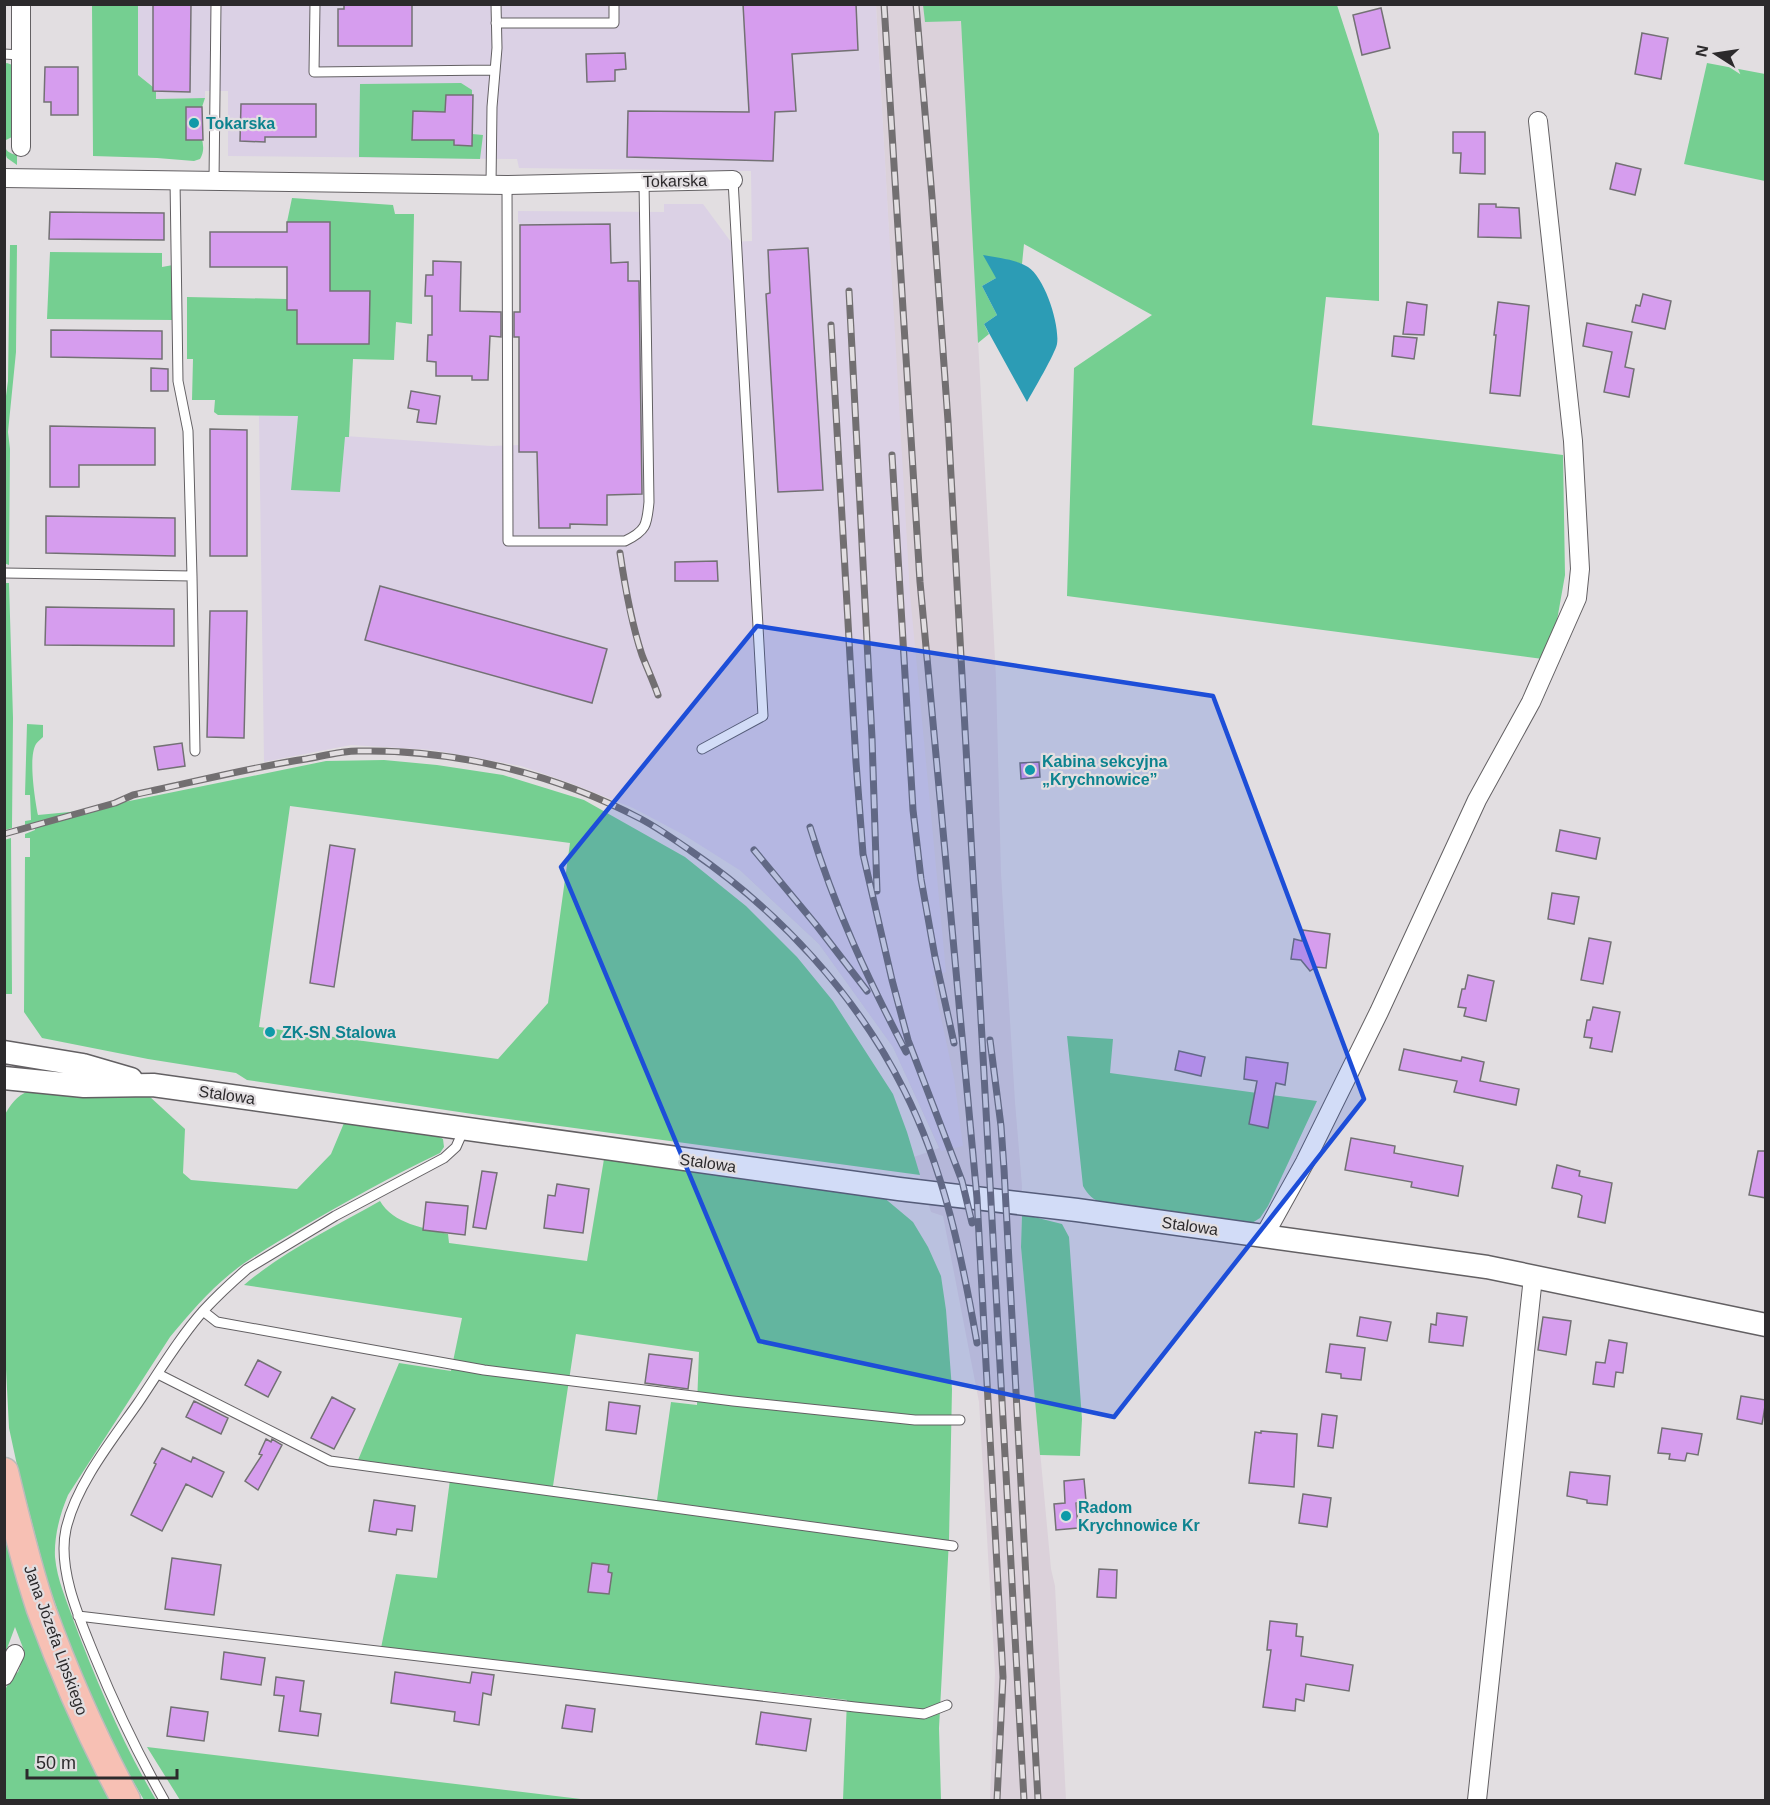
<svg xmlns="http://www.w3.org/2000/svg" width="1770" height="1805" font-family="Helvetica,sans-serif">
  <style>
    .built { fill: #dbd1da }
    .industrial { fill: #dbd1e5 }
    .green { fill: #75cf91; fill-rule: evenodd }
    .water { fill: #2c9cb5 }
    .building { fill: #d69dee; stroke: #737174; stroke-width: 1.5 }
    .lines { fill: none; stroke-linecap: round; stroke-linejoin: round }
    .service-casing { stroke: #636063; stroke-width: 11 }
    .minor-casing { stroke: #636063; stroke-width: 20 }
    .tertiary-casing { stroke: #636063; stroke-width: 25 }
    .primary-casing { stroke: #bbb; stroke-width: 31 }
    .service { stroke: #fff; stroke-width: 9 }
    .minor { stroke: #fff; stroke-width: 18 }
    .tertiary { stroke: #fff; stroke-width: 22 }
    .primary { stroke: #f7c0b4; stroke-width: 28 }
    .rail-casing { stroke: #726f71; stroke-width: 7 }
    .rail { stroke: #e2dee1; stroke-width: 4.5; stroke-dasharray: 14; stroke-linecap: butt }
    .marked { fill: #1d4ed8; fill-opacity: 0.2; stroke: #1d4ed8; stroke-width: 4.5; stroke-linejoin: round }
    .culture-dot { fill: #0f9aa8; stroke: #e2dee1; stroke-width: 2 }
    .labels { text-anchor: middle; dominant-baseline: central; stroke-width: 4.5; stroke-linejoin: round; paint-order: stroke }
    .culture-label { font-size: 16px; font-weight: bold; fill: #0d838f; stroke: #e2dee1; text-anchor: start }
    .street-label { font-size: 16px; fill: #2c2a2c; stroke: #e2dee1 }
  </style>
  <rect width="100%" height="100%" fill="#e2dee1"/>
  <!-- built -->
  <path class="built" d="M876,5H923L925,21L961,20L996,678L1001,873L1015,1102L1022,1186L1021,1247L1051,1569L1055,1586L1066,1800H990L995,1673L979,1402L943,1216L931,1212L914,1157L939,1148L893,1047L819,944L741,871L889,234Z"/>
  <!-- industrial -->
  <path class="industrial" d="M138,5H876L910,594L946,972L932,976L954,1078L963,1146L941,1151L893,1047L819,944L741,871L684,835L633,808L570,783L521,766L432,750L351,745L264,762L259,416H299L292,490L345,436L491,446L519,445L520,224L518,222V211L664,212V204H703L731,242L752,241L751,171L519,168L517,159L228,156V91H205V98L156,99V89L138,75Z"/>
  <!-- green -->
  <path class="green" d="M92,5H138V75L153,87V91H156V99L205,98L202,107H186C194,123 210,143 200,159L194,161L157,158L93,156Z
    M923,5H1337L1379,134V301L1326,297L1312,425L1563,455L1565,575L1550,660L1067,596L1074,368L1152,315L1024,244L1022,264L1003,259L996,278L982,286L997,315L984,324L989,334L978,343L961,21L925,22Z
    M7,63L15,66L13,77L12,137L6,140C3,150 8,153 17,155V165L7,158L5,153L4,64Z
    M1707,63L1765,74V181L1684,164Z
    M461,83L472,90V134L483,135L480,159L359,157L360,84Z
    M292,198L393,205L395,214H414L412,324L396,322L394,360L353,359L349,437H345L340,492L291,490L298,416L218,415L214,412L215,400H192L193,359H187V297L287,299V222Z
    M10,245H17L16,352L8,432L10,449L9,565L4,563V411L8,381Z
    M50,252L162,253V267L173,265L174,320L47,319Z
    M5,583H9L13,718L12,828L5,830Z
    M27,724L43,725V737C41,739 38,741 36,744C28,757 35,800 38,815L80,811L326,761L384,760L437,765L503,775L584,800L685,857L746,906L797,957L833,1001L893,1094L907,1132L920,1175L479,1115L247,1080L236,1073L148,1059L42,1038L24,1012L25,857H30V838H25V834L35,830L34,824L25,825V821L31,820L30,795H25ZM290,806L570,843L548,1003L498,1059L259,1027Z
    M11,838L12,994H5L4,840Z
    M1067,1036L1113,1039L1110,1073L1317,1101L1268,1206L1260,1218L1252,1223L1103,1203C1093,1200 1088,1195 1083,1186Z
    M29,1091L149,1096L185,1129L183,1173L191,1180L297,1189L331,1154L344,1123L438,1136L443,1139L444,1147L440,1153C392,1176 345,1202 299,1229C276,1243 251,1257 230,1274C208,1292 188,1315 170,1337L68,1495C60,1514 54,1536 55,1557C57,1580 67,1601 74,1622C97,1683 123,1744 156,1800H144L127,1771L79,1672L47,1580L37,1542L17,1465L9,1428L4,1330V1116C11,1104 16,1096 29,1091Z
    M604,1159L882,1196L913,1222L928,1247L941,1276L946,1310L952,1389L949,1540L939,1728L941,1800H843L847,1700L381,1648L396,1574L437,1578L451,1472L358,1460L399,1363L451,1371L462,1318L244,1285C284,1251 334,1227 380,1201C393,1224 425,1228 448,1234L449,1243L587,1261ZM576,1334L699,1352L697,1405L671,1402L657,1500L553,1486Z
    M1022,1214L1062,1224L1069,1237L1082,1419L1080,1456L1040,1455L1021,1247Z
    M4,1530L112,1800H5V1690L12,1676L18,1672L25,1653L15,1627L5,1654Z
    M147,1747L589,1800H180Z"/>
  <!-- water -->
  <path class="water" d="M983,255C998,258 1015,259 1028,267C1045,278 1060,325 1057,344C1055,354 1033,391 1027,402L984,324L997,315L982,286L996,278Z"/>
  <!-- building -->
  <path class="building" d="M153,4H191L190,92L153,91Z
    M344,4H412V46H338V9H344Z
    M743,4H856L858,50L792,54L796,111L775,112L773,161L627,157L628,111L749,112Z
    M1381,8L1390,48L1362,55L1353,15Z
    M1642,33L1668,38L1661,79L1635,74Z
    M625,53L626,69L615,70V81L587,82L586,54Z
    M45,67H78V115H51V102H44Z
    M446,95H473L472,146L454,145V140H412L413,111L445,112Z
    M241,104H316V137H265V142L240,141Z
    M186,107H202L203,140H186Z
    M1453,132H1485V174L1460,173L1461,153H1453Z
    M1616,163L1641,169L1635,195L1610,189Z
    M1479,204H1496V207L1519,208L1521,238L1478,237Z
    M50,212L164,213V240L49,239Z
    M287,222H330V291H370L369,344H297V310H287V267H210V232H287Z
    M610,224L611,263L628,262V281H639L642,494L607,495V525L570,524V528H539L537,452H519V337H514V312H520V225Z
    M808,248L823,490L778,492L766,294L770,293L768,250Z
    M433,261L461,262L460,311L501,312V337L490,336L488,380H472V376H436V362L427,361L428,335H432V296H425L426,275H433Z
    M1643,294L1671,301L1665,329L1632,322L1636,305L1640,306Z
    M1407,302L1427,305L1424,335L1403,334Z
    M1498,302L1529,306L1520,396L1490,393L1496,335H1494Z
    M1587,323L1632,332L1625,367L1634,369L1629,397L1604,392L1612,352L1583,346Z
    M51,330L162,331V359L51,357Z
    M1394,336L1417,338L1414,359L1392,356Z
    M151,368L168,369V391H151Z
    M411,391L440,396L436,424L417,422L419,410L408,408Z
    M50,426L155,428V465H79V487H50Z
    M210,429L247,430V556H210Z
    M46,516L175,518V556L46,553Z
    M717,561L718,581H675V562Z
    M380,586L607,649L592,703L365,640Z
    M46,607L174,609V646L45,645Z
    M210,611H247L244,738L207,737Z
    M182,743L185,766L158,770L154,747Z
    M1039,762L1040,777L1021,779L1020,763Z
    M1560,830L1600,838L1596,859L1556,851Z
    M330,845L355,849L334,987L310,983Z
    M1552,893L1579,897L1574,924L1548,919Z
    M1303,930L1330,934L1326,968L1316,967L1310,971L1301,960L1291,959L1294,939L1302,941Z
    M1589,938L1611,942L1603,984L1581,980Z
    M1468,975L1494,981L1486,1021L1464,1016L1466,1008L1458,1007L1462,989H1465Z
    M1593,1007L1620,1012L1612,1052L1590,1048L1592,1038L1584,1037L1587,1020H1590Z
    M1404,1049L1461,1061L1462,1057L1484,1062L1480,1081L1519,1089L1516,1105L1454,1092L1457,1081L1399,1070Z
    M1179,1051L1205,1057L1201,1076L1175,1070Z
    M1246,1057L1288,1063L1285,1085L1276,1083L1268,1128L1249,1124L1257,1081L1244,1079Z
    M1351,1138L1395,1146L1394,1153L1463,1166L1458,1196L1411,1187L1412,1182L1345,1170Z
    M1758,1151H1766V1198L1749,1195Z
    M1557,1165L1580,1171L1579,1176L1612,1183L1605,1223L1578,1217L1582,1196L1579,1194L1552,1188Z
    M482,1171L497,1173L486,1229L473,1227Z
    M557,1184L589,1189L583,1233L544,1228L548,1195L555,1196Z
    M426,1202L468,1206L465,1235L423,1230Z
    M1437,1313L1467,1317L1463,1346L1429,1342L1431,1324L1436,1325Z
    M1360,1317L1391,1322L1387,1341L1357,1336Z
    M1543,1317L1571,1321L1566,1355L1538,1350Z
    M1609,1340L1627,1343L1623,1373L1616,1372L1614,1387L1593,1384L1596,1362L1605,1363Z
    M1330,1344L1365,1348L1361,1380L1341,1378V1374L1326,1372Z
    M649,1354L692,1359L688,1389L645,1383Z
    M258,1360L281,1372L268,1397L245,1385Z
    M1741,1396L1766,1400L1762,1424L1737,1419Z
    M332,1397L355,1409L334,1449L311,1438Z
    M194,1401L228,1418L221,1434L186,1417Z
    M609,1402L640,1406L636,1434L606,1430Z
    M1322,1414L1337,1416L1333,1448L1318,1446Z
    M1662,1428L1702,1434L1698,1455L1687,1453L1685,1461L1669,1459L1670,1454L1658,1453Z
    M1261,1431L1297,1434L1294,1487L1249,1483L1255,1432L1261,1433Z
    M266,1439L271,1442L272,1439L282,1445L258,1490L245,1481L262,1455L259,1454Z
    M162,1448L191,1462L193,1457L224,1472L212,1497L186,1484L162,1531L131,1515L156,1464L154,1463Z
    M1570,1472L1610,1476L1607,1505L1587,1503V1500L1567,1496Z
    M1084,1479L1086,1501L1076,1503L1078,1528L1056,1530L1054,1504L1065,1503L1064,1481Z
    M1303,1494L1331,1498L1327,1527L1299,1523Z
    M374,1500L415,1506L412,1531L397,1529L396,1535L369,1531Z
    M172,1558L221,1565L214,1615L165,1609Z
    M592,1563L609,1565L608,1572L612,1573L609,1594L588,1592Z
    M1099,1569L1117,1570L1116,1598L1097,1597Z
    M1270,1621L1297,1624L1296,1636L1303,1637L1301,1656L1353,1665L1349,1691L1306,1684L1304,1701L1296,1699L1295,1711L1263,1707L1271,1650H1267Z
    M224,1652L265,1658L261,1685L221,1679Z
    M395,1672L470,1683L472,1672L494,1675L491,1695L483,1693L479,1725L454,1721L455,1712L391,1703Z
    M276,1677L304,1681L300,1711L321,1714L318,1736L279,1731L284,1696L274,1695Z
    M566,1705L595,1709L592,1732L562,1728Z
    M171,1707L208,1712L204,1741L167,1736Z
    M761,1712L811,1719L806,1751L756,1744Z"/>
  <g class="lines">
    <defs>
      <path id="service" d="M315,4L314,72L495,70
        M496,23H614V4
        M4,54L20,55
        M214,181L216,4
        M491,184L492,107L497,48L496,4
        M507,185L508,541H625C646,531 647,525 649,502L644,182
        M4,573L192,576L188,431L178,381L175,180
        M192,576L195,751
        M702,749L763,716L733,180
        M203,1311L217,1322L484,1370L733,1401L915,1420H960
        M158,1374L330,1461L953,1546
        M78,1616L855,1707L924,1714L947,1705
        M164,1800C138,1754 115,1706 95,1657C80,1620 57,1570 66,1529C76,1485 112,1440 138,1403C159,1372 179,1338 204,1310C217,1296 232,1282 247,1269L335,1216L444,1158L456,1147L464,1129"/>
      <path id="minor" d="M21,4V147
        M4,178L507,185L733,180
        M1264,1236L1305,1162L1379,1012L1477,800L1531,702L1577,598L1580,569L1573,441L1538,121
        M4,1676L15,1654
        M1477,1800L1533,1277"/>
      <path id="tertiary" d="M4,1052L83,1065L131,1079
        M4,1078L84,1086L153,1085L899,1189L1077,1210L1487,1267L1766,1325"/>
      <path id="primary" d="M4,1472C15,1518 26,1564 41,1609C65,1675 93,1739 126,1800"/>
    </defs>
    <!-- service casing -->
    <use href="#service" class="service-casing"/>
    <!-- minor casing -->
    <use href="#minor" class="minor-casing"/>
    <!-- tertiary casing -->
    <use href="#tertiary" class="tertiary-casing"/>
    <!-- primary casing -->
    <use href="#primary" class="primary-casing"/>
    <!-- service -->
    <use href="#service" class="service"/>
    <!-- minor -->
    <use href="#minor" class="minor"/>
    <!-- tertiary -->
    <use href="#tertiary" class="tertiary"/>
    <!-- primary -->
    <use href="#primary" class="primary"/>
    <defs>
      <path id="rail" d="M884,4L920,582L977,1198L1003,1677L997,1800
        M916,4L932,197L948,421L1024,1800
        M849,291L872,738L877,891
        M831,325L856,762L863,854L892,980L908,1040L962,1181L972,1223
        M892,455L913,810L921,879L935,957L954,1043
        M620,553C625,587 631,622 642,655C647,668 653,681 658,695
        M810,827C835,909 867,977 906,1052
        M4,834L115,803L133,795C190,783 247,768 306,759C323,756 341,751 358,751C455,749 556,774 641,819C658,828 675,840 691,851C779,911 856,994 904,1090C944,1169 962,1257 977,1343
        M754,850L817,926L867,991
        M990,1040L1001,1126L1004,1169L1038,1800"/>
    </defs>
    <!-- rail casing -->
    <use href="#rail" class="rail-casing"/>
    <!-- rail -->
    <use href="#rail" class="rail"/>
  </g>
  <!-- marked area -->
  <path class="marked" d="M757,626L1213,696L1364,1099L1114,1417L759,1341L561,867Z"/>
  <!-- markers -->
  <g class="culture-dot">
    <circle cx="194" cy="123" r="6"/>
    <circle cx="1030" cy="770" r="6"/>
    <circle cx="270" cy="1032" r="6"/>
    <circle cx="1066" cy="1516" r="6"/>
  </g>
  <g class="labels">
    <!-- culture labels -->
    <g class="culture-label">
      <text x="206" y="123">Tokarska</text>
      <text x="1042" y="761">Kabina sekcyjna<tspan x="1042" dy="18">„Krychnowice”</tspan></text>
      <text x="282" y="1032">ZK-SN Stalowa</text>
      <text x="1078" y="1507">Radom<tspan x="1078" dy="18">Krychnowice Kr</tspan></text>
    </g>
    <!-- street labels -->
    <g class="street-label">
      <text transform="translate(675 181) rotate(-1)">Tokarska</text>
      <text transform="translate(227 1095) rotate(8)">Stalowa</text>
      <text transform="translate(708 1163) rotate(8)">Stalowa</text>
      <text transform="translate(1190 1226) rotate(8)">Stalowa</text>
      <text transform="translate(56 1640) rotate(70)">Jana Józefa Lipskiego</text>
    </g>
  </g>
  <!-- border -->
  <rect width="1770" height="1805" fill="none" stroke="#2c2a2c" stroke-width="12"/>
  <!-- north arrow -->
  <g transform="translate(1716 54) rotate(282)" stroke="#e2dee1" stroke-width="4.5" paint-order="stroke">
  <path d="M0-4.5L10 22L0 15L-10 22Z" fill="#2c2a2c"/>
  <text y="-9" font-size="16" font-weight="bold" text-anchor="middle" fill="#2c2a2c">N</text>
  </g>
  <!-- scale -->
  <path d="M27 1769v9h150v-9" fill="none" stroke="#2c2a2c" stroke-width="3"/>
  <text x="36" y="1769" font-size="18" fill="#2c2a2c" stroke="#e2dee1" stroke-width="4.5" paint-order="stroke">50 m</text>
</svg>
